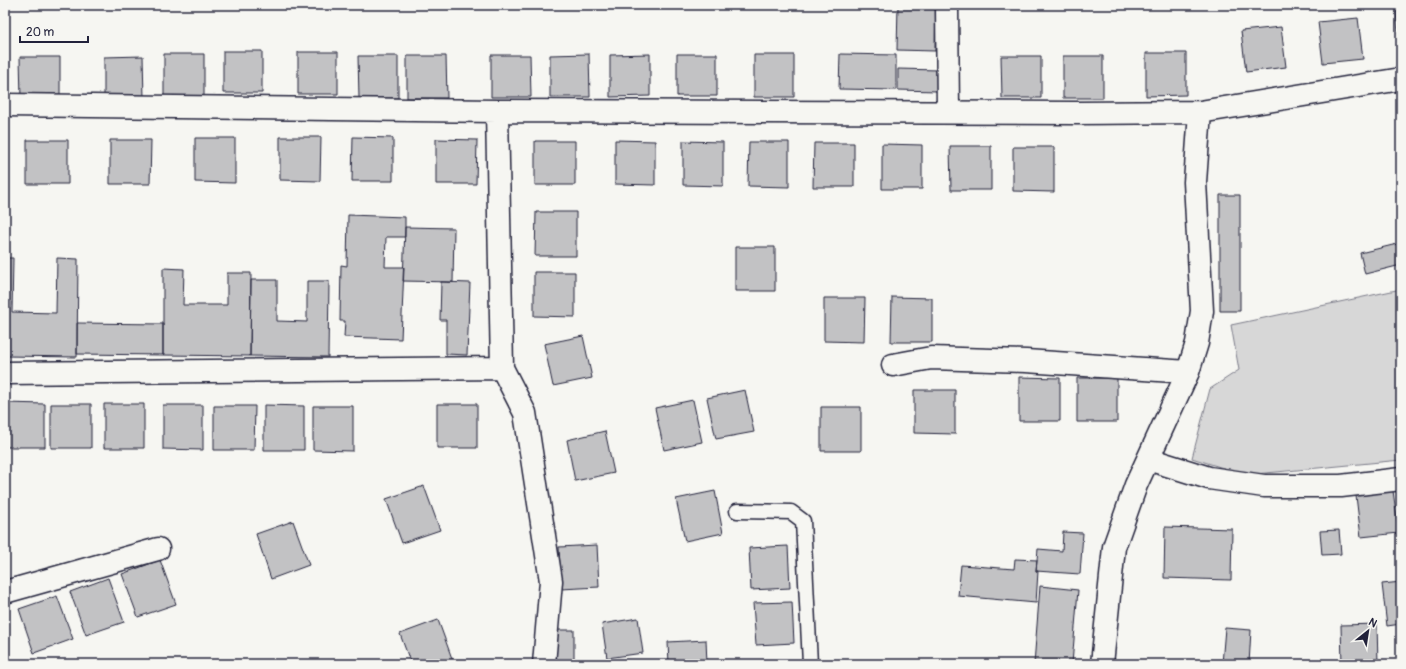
<svg xmlns="http://www.w3.org/2000/svg" width="1406" height="669" font-family="Pangolin,sans-serif">
  <style>
    .green { fill: #d7d7d7; stroke: #7c7c89 }
    .building { fill: #c2c2c4; stroke: #22223b }
    .lines { fill: none; stroke-linecap: round; stroke-linejoin: round }
    .service-casing { stroke: #22223b; stroke-width: 17 }
    .minor-casing { stroke: #22223b; stroke-width: 25 }
    .service { stroke: #f6f6f2; stroke-width: 14 }
    .minor { stroke: #f6f6f2; stroke-width: 22 }
  </style>
  <rect width="100%" height="100%" fill="#f6f6f2"/>
  <filter id="ink" filterUnits="userSpaceOnUse"><feTurbulence type="fractalNoise" baseFrequency=".025" numOctaves="2"/><feDisplacementMap in="SourceGraphic" scale="8" xChannelSelector="R" yChannelSelector="G"/><feConvolveMatrix kernelMatrix="1 2 1 2 8 2 1 2 1" color-interpolation-filters="sRGB"/></filter>
  <g filter="url(#ink)">
    <!-- green -->
    <path class="green" d="M1401,289V460L1245,475L1192,458L1210,389L1239,370L1231,325Z"/>
    <!-- building -->
    <path class="building" d="M898,5H936L935,51L897,50Z
      M1401,11V53H1400L1396,12Z
      M1358,18L1363,59L1323,63L1318,22Z
      M1281,27L1286,67L1246,72L1241,31Z
      M223,51H262V93H223Z
      M298,52H338V94H298Z
      M1146,53H1186V95L1146,96Z
      M164,54H204V96H164Z
      M589,54L590,97H550V55Z
      M650,54V96L610,97V55Z
      M677,54H717V96H677Z
      M840,54L896,55V90L839,89Z
      M491,55H530L531,97H491Z
      M754,55H794V97H754Z
      M143,56L144,99H104V57Z
      M358,56H398V98H359Z
      M407,56H446L447,98H407Z
      M1001,56H1041V98H1002Z
      M1063,56H1103V98H1063Z
      M20,57H60V99H21Z
      M898,69L938,70L937,91L898,90Z
      M280,137H321L320,181L280,180Z
      M353,137L393,138V181H352Z
      M195,138H235V183L195,182Z
      M436,139L477,140L476,184H436Z
      M27,140H68V184H27Z
      M110,140H151L150,184H110Z
      M615,140L655,141V185L615,184Z
      M535,141H575V185H535Z
      M683,141L723,142V186L683,185Z
      M749,142H789V187L748,186Z
      M814,143H854V187H813Z
      M882,144L922,145V189H882Z
      M950,146H991V190H951Z
      M1013,147H1054V192L1013,191Z
      M1220,195H1240V311H1220Z
      M536,212H576V256H535Z
      M348,215L405,217V237H386L385,267H404L401,339L344,337L345,321H340L341,265L347,266Z
      M405,227L454,228L453,282L403,281Z
      M1397,244L1401,258V265L1365,274L1360,253Z
      M735,247H775V291H735Z
      M5,258H13L12,312L56,313L57,258L78,259L77,357L5,356Z
      M163,268L184,269L183,305H227V273H251L250,356L163,355Z
      M534,272H575V317L534,316Z
      M251,280H277V321L307,322V281H329L328,357L250,356Z
      M441,282L470,283L467,355L446,354V320H440Z
      M892,297L932,298V342H891Z
      M824,298H865L864,342L824,341Z
      M77,323L163,324V355L77,354Z
      M583,336L592,378L553,386L544,344Z
      M1019,377L1060,378V421H1019Z
      M1077,378H1117V422H1077Z
      M745,390L754,432L716,439L707,398Z
      M914,390H955V434L914,433Z
      M693,400L702,442L664,450L655,408Z
      M5,403L45,404V447H5Z
      M51,404H91V448H51Z
      M104,404H144V448H104Z
      M437,404H477V448H437Z
      M163,405H203V450L163,449Z
      M264,405L304,406V450H264Z
      M214,406H255L254,450H214Z
      M313,406H353V451L313,450Z
      M821,407H861V451H821Z
      M605,431L614,473L575,481L567,440Z
      M424,486L440,530L402,543L386,499Z
      M715,491L723,533L685,541L676,499Z
      M1393,491L1399,533L1361,537L1356,496Z
      M293,521L309,565L271,579L256,534Z
      M1165,527L1232,529L1231,580L1164,578Z
      M1339,530L1341,554L1322,555L1320,531Z
      M1063,532L1083,533L1080,574L1036,571L1038,549L1062,551Z
      M597,545L599,587L561,589L559,547Z
      M788,546L790,588L751,590L749,548Z
      M1015,559L1037,560L1036,571H1038L1036,603L958,596L961,565L1014,569Z
      M160,560L176,604L138,617L122,574Z
      M108,578L124,622L86,635L70,592Z
      M1401,582V624L1387,626L1382,584Z
      M1040,586L1078,590L1072,664H1034Z
      M57,596L73,639L34,653L19,609Z
      M792,602L794,643L756,645L753,603Z
      M638,618L643,653L607,658L602,624Z
      M438,620L454,664H411L400,634Z
      M1377,624L1378,664H1342L1341,625Z
      M1225,628L1251,630L1249,664H1222Z
      M552,630H574V664H552Z
      M706,640L707,664H669L668,642Z"/>
    <g class="lines">
      <defs>
        <path id="service" d="M737,511L791,512L803,521L810,664"/>
        <path id="minor" d="M947,5L948,112
          M5,105L497,111L1077,113L1200,112L1401,79
          M497,111L502,368L525,413L551,581L544,664
          M893,365L931,358L1026,361L1188,372
          M5,373L502,368
          M1148,459L1209,478L1264,486H1341L1401,479
          M5,592L158,549
          M1102,664L1114,547L1136,485L1188,372L1197,343L1202,311L1195,182L1200,112"/>
      </defs>
      <!-- service casing -->
      <use href="#service" class="service-casing"/>
      <!-- minor casing -->
      <use href="#minor" class="minor-casing"/>
      <!-- service -->
      <use href="#service" class="service"/>
      <!-- minor -->
      <use href="#minor" class="minor"/>
    </g>
  </g>
  <!-- margin -->
  <rect width="1406" height="669" fill="none" stroke="#f6f6f2" stroke-width="20"/>
  <rect x="10" y="10" width="1386" height="649" fill="none" stroke="#22223b" stroke-width="1.5" filter="url(#ink)"/>
  <!-- north arrow -->
  <g transform="translate(1368 631) rotate(30)" stroke="#f6f6f2" stroke-width="3" paint-order="stroke">
  <path d="M0-3L7 15L0 10L-7 15Z" fill="#22223b"/>
  <text y="-6" font-size="11" font-weight="bold" text-anchor="middle" fill="#22223b">N</text>
  </g>
  <!-- scale -->
  <path d="M20 36v6h68v-6" fill="none" stroke="#22223b" stroke-width="2"/>
  <text x="26" y="36" font-size="12" fill="#22223b" stroke="#f6f6f2" stroke-width="3" paint-order="stroke">20 m</text>
</svg>
